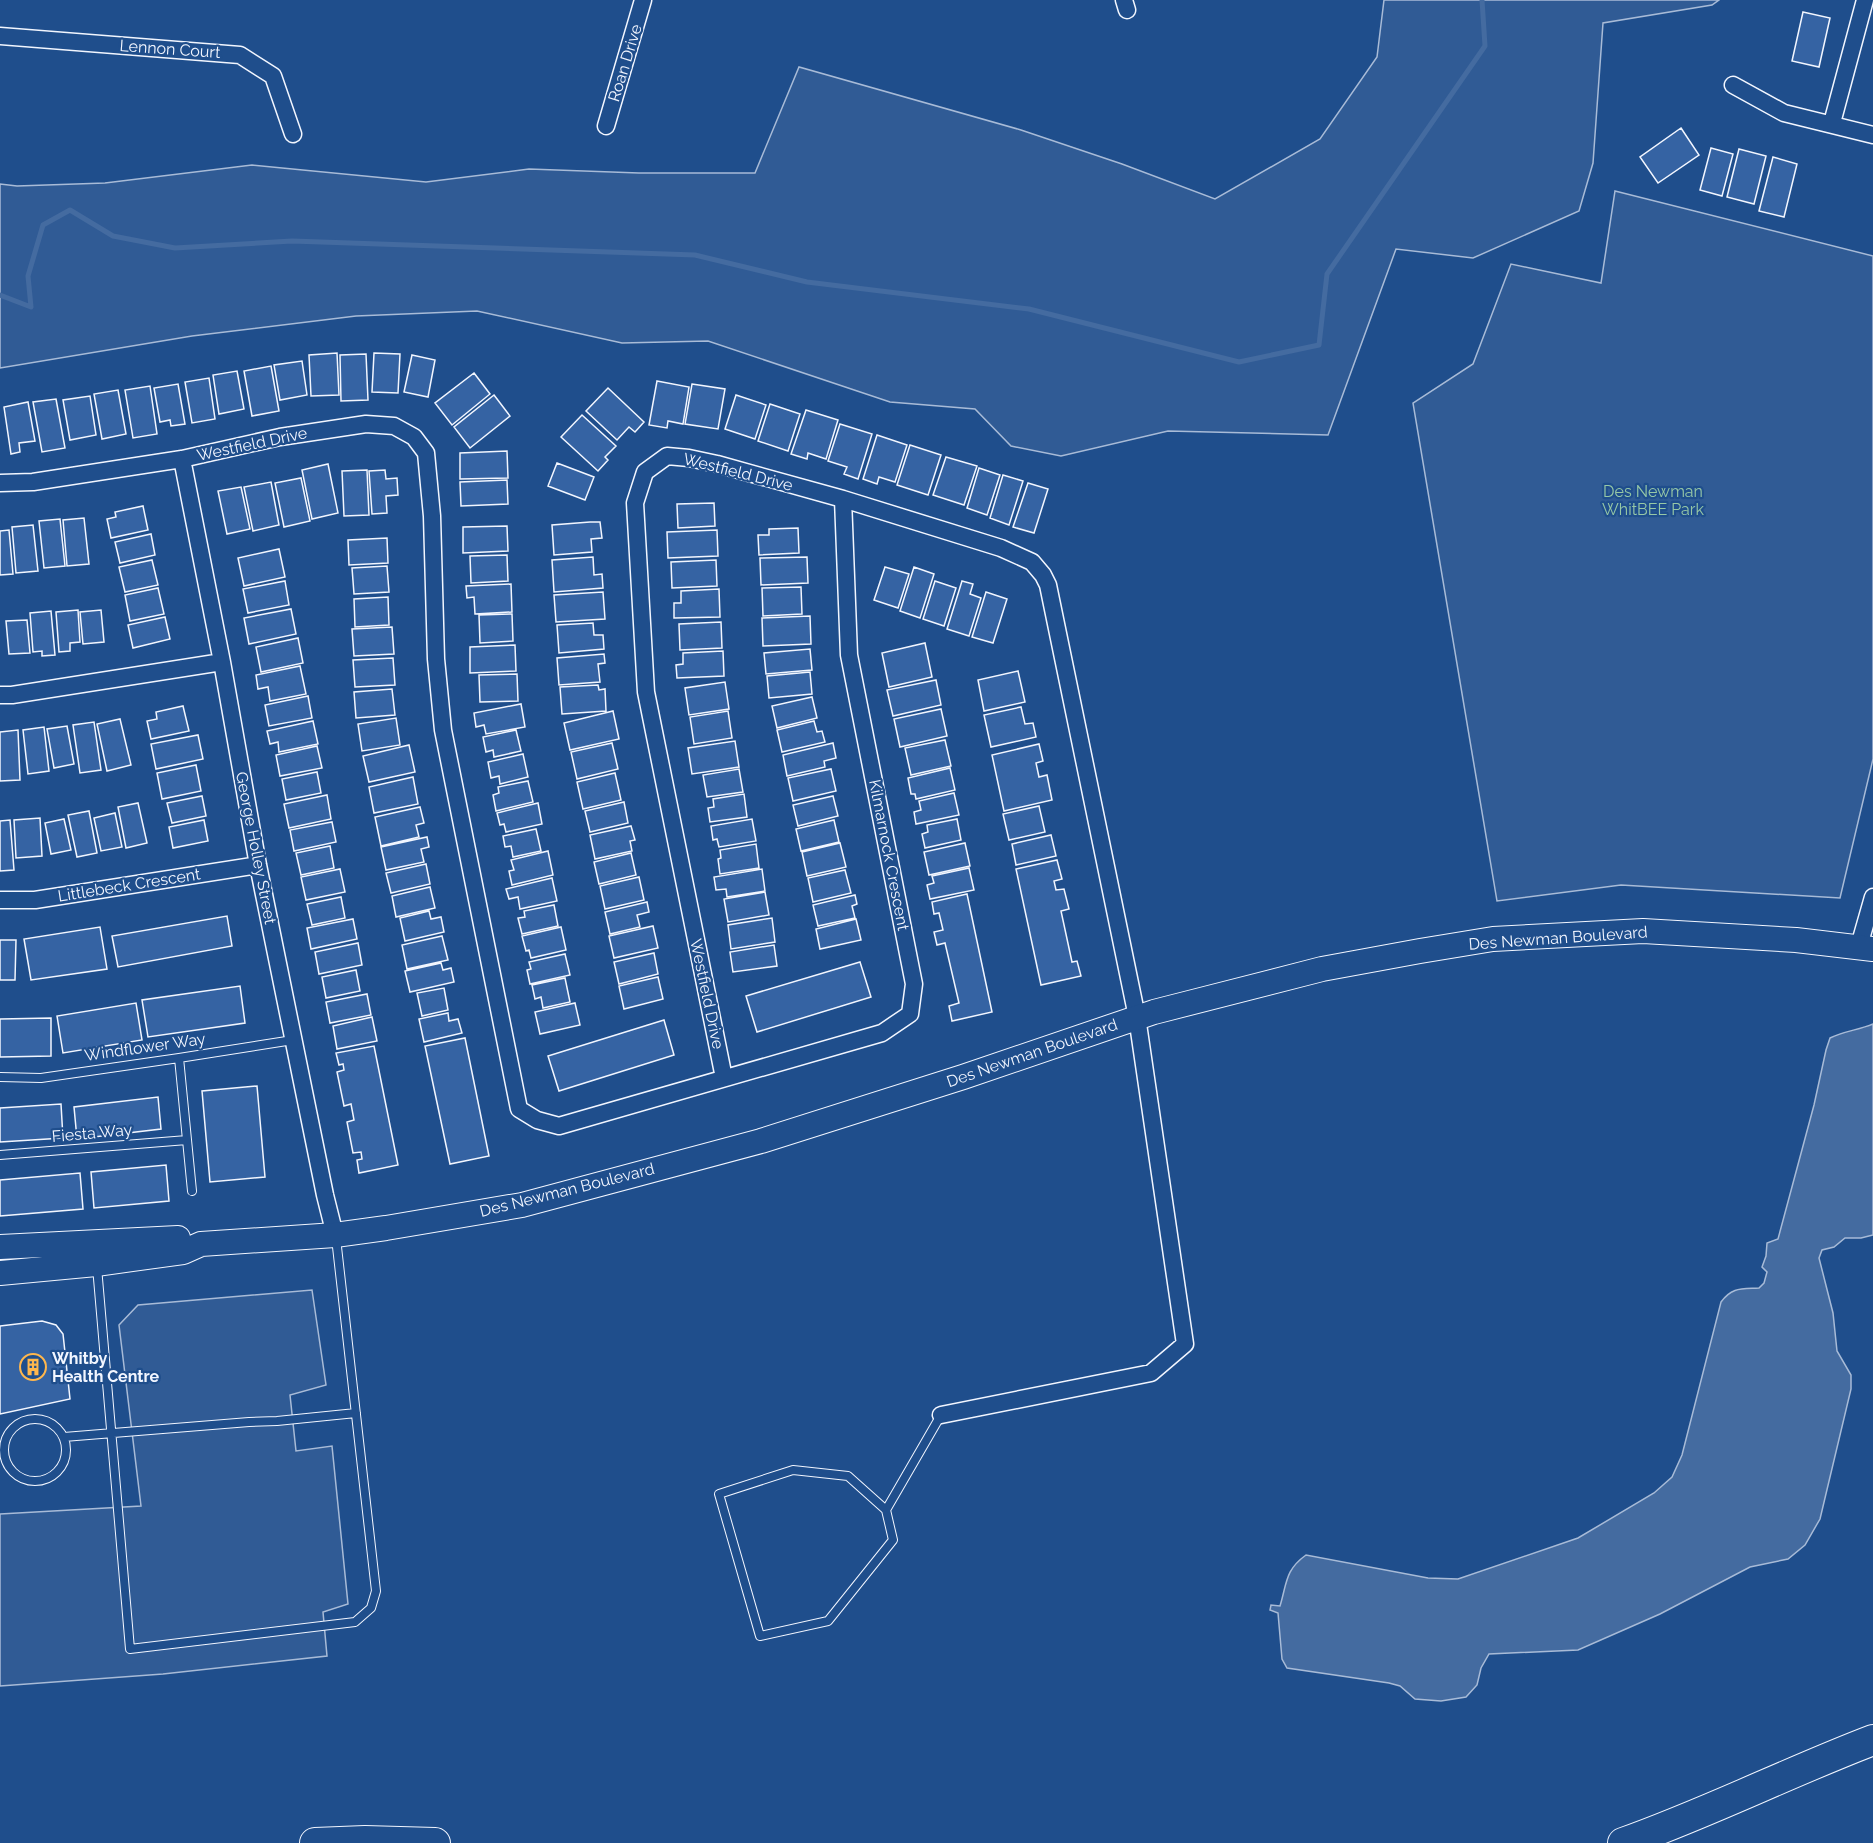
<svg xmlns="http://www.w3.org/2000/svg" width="1873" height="1843" font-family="Raleway,sans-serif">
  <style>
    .built { fill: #305b95; stroke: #a8bbd7; stroke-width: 1.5 }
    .water { fill: #446ba0; stroke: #a8bbd7; stroke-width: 1.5 }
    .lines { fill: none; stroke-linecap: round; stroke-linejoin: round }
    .stream { stroke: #446ba0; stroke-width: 5 }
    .building { fill: #3563a3; stroke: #f2f6ff; stroke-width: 1.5 }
    .lane-casing { stroke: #f2f6ff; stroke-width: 10 }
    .street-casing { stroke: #f2f6ff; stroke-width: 19 }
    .secondary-casing { stroke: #f2f6ff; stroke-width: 26 }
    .highway-casing { stroke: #f2f6ff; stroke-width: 32 }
    .lane { stroke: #1f4e8c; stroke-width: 8 }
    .street { stroke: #1f4e8c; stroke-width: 16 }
    .secondary { stroke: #1f4e8c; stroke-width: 24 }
    .highway { stroke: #1f4e8c; stroke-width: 30 }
    .labels { text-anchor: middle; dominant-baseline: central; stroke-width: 4.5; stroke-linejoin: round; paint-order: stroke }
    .street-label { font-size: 16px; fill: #f2f6ff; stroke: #1f4e8c }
    .park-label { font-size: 16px; fill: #97c8a6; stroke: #1f4e8c }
    .poi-label { font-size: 16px; font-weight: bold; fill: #f2f6ff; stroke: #1f4e8c; text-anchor: start }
  </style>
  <rect width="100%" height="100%" fill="#1f4e8c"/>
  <!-- built -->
  <path class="built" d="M1384,0H1719L1712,5L1603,23L1593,163L1579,211L1473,258L1396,249L1328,435L1168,431L1061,456L1011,446L975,409L890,402L708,341L622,343L477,311L356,316L192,336L0,368V184L17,186L105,183L252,165L426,182L529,169L639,173H755L799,67L1021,130L1122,164L1215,199L1320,139L1377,57Z
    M1615,191L1873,256V759L1840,898L1621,885L1497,901L1413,403L1473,364L1511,264L1601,283Z
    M312,1290L326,1385L290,1395L296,1451L332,1446L348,1604L323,1612L327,1656L163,1674L0,1686V1514L141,1506L119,1325L138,1305Z"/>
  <!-- water -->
  <path class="water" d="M1873,1024V1235L1861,1238H1845L1834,1247L1822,1250L1819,1258L1833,1313L1837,1351L1851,1375V1389L1820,1519L1805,1545L1788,1559L1750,1567L1660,1614L1578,1650L1489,1654L1481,1668L1477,1685L1466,1697L1441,1701L1415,1699L1400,1686L1389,1683L1287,1668L1282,1659L1278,1613L1270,1610L1271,1605L1280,1606C1287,1583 1285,1570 1306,1555L1428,1578L1458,1579L1578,1538L1654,1493L1672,1477L1682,1455L1721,1302C1732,1287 1741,1289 1759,1288L1764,1283L1767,1272L1762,1267L1766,1256L1767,1243L1778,1239L1814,1105L1826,1050L1830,1038C1844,1031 1859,1030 1873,1024Z"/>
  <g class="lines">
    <!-- stream -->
    <path class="stream" d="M0,295L31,307L28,276L43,225L70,210L113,236L175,248L292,241L695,255L807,282L1029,309L1239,362L1319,345L1327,274L1485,46L1482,0"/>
  </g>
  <!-- building -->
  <path class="building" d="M1803,12L1830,18L1819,67L1792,61Z
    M1681,128L1699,155L1658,183L1640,157Z
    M1711,148L1733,154L1722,196L1700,190Z
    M1739,149L1766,156L1754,204L1727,197Z
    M1773,157L1797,164L1784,217L1759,211Z
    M337,353L339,395L311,396L309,355Z
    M374,353L400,354L398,393L372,392Z
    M366,354L368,400L341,401L340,355Z
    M412,355L435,360L428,397L404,392Z
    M302,361L307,395L280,400L274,365Z
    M271,366L279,411L252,416L244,371Z
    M237,371L244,409L219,414L213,375Z
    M474,373L490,394L452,425L435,403Z
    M209,378L215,419L192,423L185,382Z
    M657,381L689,387L683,424L668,421L667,428L649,425Z
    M178,384L185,424L171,426L170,420L160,422L154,388Z
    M692,384L725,389L718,429L685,424Z
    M150,386L157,434L133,438L125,390Z
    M608,388L644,422L635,432L629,427L617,440L586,411Z
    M118,390L126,434L102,439L94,394Z
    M494,395L510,416L470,448L454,427Z
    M736,395L766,405L755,439L725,429Z
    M90,396L96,435L70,440L63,400Z
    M56,399L65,448L42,452L33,402Z
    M28,402L35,441L19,443L20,452L11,454L4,407Z
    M770,404L800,414L788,451L758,441Z
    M806,410L838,420L826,459L808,453L807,459L791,454Z
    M582,415L616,446L605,457L608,460L598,471L561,437Z
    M840,424L872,434L858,479L844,474L847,467L828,461Z
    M877,435L907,445L895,482L879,477L877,484L863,479Z
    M910,445L941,455L928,495L897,485Z
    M507,451L508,478L460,479V453Z
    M946,457L977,466L964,505L933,495Z
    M557,463L594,477L585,500L548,486Z
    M328,464L338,513L312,519L302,470Z
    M979,468L1000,475L987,515L967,508Z
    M367,470L369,515L344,516L342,471Z
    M385,470L386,479L397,478L398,495L386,496L387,513L372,514L369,471Z
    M1003,475L1023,481L1009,525L990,518Z
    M301,478L310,521L284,527L275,483Z
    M507,480L508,504L461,506L460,482Z
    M271,482L279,525L253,531L244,487Z
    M1028,483L1048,489L1034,533L1013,527Z
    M241,487L250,529L227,534L218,491Z
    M714,503L715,526L678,528L677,504Z
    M143,506L148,530L111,538L107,519L116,517L115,512Z
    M84,518L89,564L67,566L63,520Z
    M60,519L65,566L44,568L39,521Z
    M590,522H600L602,538L591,539L592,552L554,555L552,525Z
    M33,525L38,571L16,573L12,527Z
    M507,526L508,551L463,553V527Z
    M798,528L799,553L759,555L758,535H769V529Z
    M9,530L13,574L0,575V531Z
    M717,530L718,556L668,558L667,532Z
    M151,534L155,555L120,563L115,542Z
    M387,538L388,563L349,565L348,540Z
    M279,549L285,577L244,586L238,558Z
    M507,555L508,581L471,583L470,556Z
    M593,557L594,575L602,574L603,588L554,592L552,560Z
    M807,557L808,583L761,585L760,558Z
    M152,560L158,585L125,592L119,567Z
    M716,560L717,586L672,588L671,562Z
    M387,566L389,592L354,594L352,568Z
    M885,567L909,574L898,608L874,600Z
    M914,567L934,574L920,618L900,611Z
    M285,581L289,605L248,613L243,589Z
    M935,581L956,588L944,626L923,619Z
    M962,581L973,584L970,594L981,598L969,636L947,629Z
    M511,584L512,612L475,614L474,597L467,598L466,586Z
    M801,587L802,614L763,616L762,588Z
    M158,588L164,614L130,621L125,595Z
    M719,589L720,617L674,618V603H681V591Z
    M603,592L605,619L556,622L554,595Z
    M986,592L1007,599L993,643L972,637Z
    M388,597L389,625L355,627L354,599Z
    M291,609L296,634L249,644L244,618Z
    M78,610L80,642L70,643V651L59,652L56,612Z
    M101,610L104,642L83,644L80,612Z
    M51,611L55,655L42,656V651L33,652L30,613Z
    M512,614L513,641L480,643L479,615Z
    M810,616L811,644L763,646L762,618Z
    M165,617L170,639L133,648L128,625Z
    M27,620L30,653L9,654L6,621Z
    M721,622L722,648L680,650L679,624Z
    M593,623L594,635H603L604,649L559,653L557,625Z
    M392,627L394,654L354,656L352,629Z
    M298,638L303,663L261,672L256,647Z
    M925,643L932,677L889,687L882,653Z
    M515,645L516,671L470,673V647Z
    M810,649L812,670L766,674L764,653Z
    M723,651L724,676L677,678L676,665L683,664V653Z
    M604,654L605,663L598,664L600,682L559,685L557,658Z
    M393,658L395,685L355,687L353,660Z
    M300,666L306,694L270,701L268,687L258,689L256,675Z
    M1018,671L1025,702L984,711L978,680Z
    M810,672L812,694L769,698L767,676Z
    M517,674L518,701L480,702L479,675Z
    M936,680L941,705L893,716L887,690Z
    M725,682L729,709L689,715L685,688Z
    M598,685L599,690L605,689L606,711L562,714L560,687Z
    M392,689L395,715L356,718L354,692Z
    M308,696L312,718L269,726L265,705Z
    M812,697L817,718L777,728L772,706Z
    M521,704L525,727L486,734L484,725L476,727L474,713Z
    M183,706L189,731L151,739L147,721L157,719L156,712Z
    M1021,707L1025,724L1033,723L1036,737L991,747L984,715Z
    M941,709L947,736L900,747L894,719Z
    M613,711L619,739L570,750L564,723Z
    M728,711L732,738L694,744L690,717Z
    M396,718L400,745L362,751L358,724Z
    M120,719L131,765L107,771L97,724Z
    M313,721L318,744L279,752L278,742L270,744L267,731Z
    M814,721L817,732L822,731L825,742L782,752L777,730Z
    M94,722L101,770L80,773L73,725Z
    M67,726L74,764L54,768L47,729Z
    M44,727L49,771L28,774L23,730Z
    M18,730L20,780L0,781V732Z
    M516,730L521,751L494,757L493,750L486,752L483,737Z
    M198,735L203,759L156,769L151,744Z
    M945,740L951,766L911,775L905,748Z
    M735,741L739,767L692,774L688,748Z
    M612,743L618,769L577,779L571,752Z
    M833,743L836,758L824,761L825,767L787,776L783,755Z
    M1039,744L1043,761L1036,763L1039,777L1047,775L1052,800L1004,811L992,755Z
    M409,745L415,772L369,782L363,756Z
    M317,746L322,768L280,776L276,755Z
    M523,754L528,777L500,784L499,776L491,778L488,762Z
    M196,765L201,791L162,799L157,773Z
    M950,768L955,790L916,799L915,794H911L908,778Z
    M739,769L743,792L707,797L703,775Z
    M831,769L836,791L793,801L788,778Z
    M317,772L321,793L286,800L282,779Z
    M615,773L621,800L583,809L577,782Z
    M413,777L418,804L374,813L369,787Z
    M528,781L533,802L496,811L493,795L499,793L498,787Z
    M954,793L959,815L916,824L914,812L921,810L919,801Z
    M744,794L747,817L710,822L708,808L714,807L713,799Z
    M327,795L331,819L289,828L284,804Z
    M202,796L206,816L172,823L167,803Z
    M833,796L838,816L798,826L793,805Z
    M624,802L628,823L590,832L585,811Z
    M138,803L147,843L126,848L118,807Z
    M538,803L542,824L506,832L504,824L500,825L497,813Z
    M1039,806L1045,832L1009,840L1003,814Z
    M420,807L424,823L416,825L419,837L381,846L375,817Z
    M89,811L97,853L77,857L68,815Z
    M115,813L122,847L101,851L94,818Z
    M40,818L42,856L16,858L14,820Z
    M64,819L71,850L51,854L45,823Z
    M752,819L756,841L719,847L717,839L713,840L711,826Z
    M957,819L961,840L925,848L922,834L928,832L927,825Z
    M10,820L14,870L0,871V821Z
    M204,820L208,841L173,848L169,827Z
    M834,820L839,842L801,851L796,829Z
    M332,822L336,842L294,851L290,830Z
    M631,826L635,840L630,841L632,851L595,859L590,835Z
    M536,829L541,851L513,857L511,846L505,847L503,836Z
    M1051,835L1056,856L1016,865L1012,844Z
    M427,837L429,847L421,849L424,862L386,870L381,847Z
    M840,843L846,867L807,876L802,852Z
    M965,843L970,866L929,875L924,852Z
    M756,844L759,868L720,874L718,859L721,858L720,850Z
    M330,846L334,868L301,875L296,853Z
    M548,851L553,875L512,885L509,871L514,870L511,860Z
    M631,853L636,875L599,884L594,862Z
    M1057,860L1062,879L1054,881L1056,890L1064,889L1069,909L1061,911L1072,962L1077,961L1081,976L1041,985L1016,869Z
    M426,864L430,884L391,893L386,873Z
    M969,868L974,890L930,899L927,885L934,883L932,876Z
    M340,869L345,892L306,900L301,877Z
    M762,869L765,891L727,897L726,889L716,890L714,877Z
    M845,870L851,893L813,902L808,878Z
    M639,877L644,900L605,909L600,886Z
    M552,878L557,901L520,909L518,897L509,899L506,889Z
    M430,887L435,908L396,917L392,896Z
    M765,892L769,915L728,922L724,899Z
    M967,894L992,1012L952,1021L949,1006L959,1003L945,943L937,945L934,932L943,930L939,913L934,914L932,902Z
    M855,895L857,904L852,906L855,918L818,926L813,905Z
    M341,897L345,918L312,925L307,904Z
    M647,902L649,912L637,915L640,927L610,934L605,912Z
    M554,905L558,926L522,934L518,918L525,917L524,911Z
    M429,911L431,919L441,917L444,932L405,941L400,918Z
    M227,916L232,946L118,967L112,936Z
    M772,918L775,942L731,949L728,925Z
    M353,919L357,939L311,949L307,928Z
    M856,919L861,940L820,949L816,929Z
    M653,926L658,948L614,958L609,936Z
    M100,927L107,969L31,980L24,939Z
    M561,927L566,950L531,958L529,950L526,951L522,936Z
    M442,936L448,960L407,969L402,945Z
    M0,940H16L15,980H0Z
    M358,943L362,965L319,974L315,952Z
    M774,945L777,966L733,972L730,952Z
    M654,953L658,974L619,984L614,962Z
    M565,954L570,975L530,984L527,970L531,969L529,962Z
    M860,962L871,997L757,1032L746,996Z
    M441,963L443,970L451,968L454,982L410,992L405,971Z
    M356,970L360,991L326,998L322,977Z
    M658,977L663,999L624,1009L619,986Z
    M565,978L570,1002L543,1008L541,997L535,999L532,985Z
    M240,986L245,1023L148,1037L142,1000Z
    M444,988L448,1010L422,1016L417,993Z
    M367,994L371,1015L330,1023L326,1002Z
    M136,1003L142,1040L63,1053L57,1016Z
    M575,1003L580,1025L540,1034L535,1012Z
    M448,1013L449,1021L458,1019L462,1033L424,1042L419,1019Z
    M372,1017L377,1041L337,1049L333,1026Z
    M51,1018V1056L0,1057V1019Z
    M664,1020L674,1055L559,1091L548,1056Z
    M465,1038L489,1156L450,1164L425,1046Z
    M374,1046L398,1165L359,1173L357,1160L362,1159L361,1152L353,1153L347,1122L354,1120L351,1104L344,1106L337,1072L344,1070L343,1064L339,1065L336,1053Z
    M257,1086L265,1177L210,1182L202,1091Z
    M158,1097L161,1129L77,1139L74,1107Z
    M61,1104L63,1138L0,1142V1108Z
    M166,1165L169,1201L94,1208L91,1172Z
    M80,1173L83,1209L0,1216V1180Z
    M42,1321L56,1325L63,1334L70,1399L0,1414V1326Z"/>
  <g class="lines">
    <defs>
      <path id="lane" d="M179,1058L192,1191
        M0,1077L41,1078L179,1058L293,1040
        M0,1155L187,1140
        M97,1267L130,1649L355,1622L371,1608L376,1591L336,1238
        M4 1450a31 31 0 1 1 62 0a31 31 0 1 1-62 0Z
        M64,1437L249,1422L277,1421L356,1413
        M886,1510L848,1476L793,1470L719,1494L760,1636L828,1621L893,1540L886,1510L941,1415"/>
      <path id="street" d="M1124,0L1127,10
        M0,36L240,55L273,76L293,134
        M1733,85L1784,113L1873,135
        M1832,123L1865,0
        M606,126L643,0
        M182,459L222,662L258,865L325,1195L335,1235
        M0,483L33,482L182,459L280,437L366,424L394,426L414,437L426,453L432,516L436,659L443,730L519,1109L537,1120L559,1126L882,1033L910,1014L914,984L849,655L843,499
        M0,695H12L222,662
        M0,900H35L258,865
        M1859,946L1873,897
        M724,1078L646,692L635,503L645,472L667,456L689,458L717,464L843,499L1001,548L1032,562L1043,575L1048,585L1137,1017L1185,1344L1151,1373L941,1415"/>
      <path id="secondary" d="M0,1247L178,1238
        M0,1273L96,1264L183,1252L201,1244L335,1235L386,1228L522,1205L761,1141L963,1077L1154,1012L1322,969L1420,951L1493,939L1643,931L1796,940L1873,949"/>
      <path id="highway" d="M315,1843L365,1841L435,1843
        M1623,1843C1708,1813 1789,1772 1873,1740"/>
    </defs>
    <!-- lane casing -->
    <use href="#lane" class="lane-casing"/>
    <!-- street casing -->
    <use href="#street" class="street-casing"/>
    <!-- secondary casing -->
    <use href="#secondary" class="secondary-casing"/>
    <!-- highway casing -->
    <use href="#highway" class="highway-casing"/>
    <!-- lane -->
    <use href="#lane" class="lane"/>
    <!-- street -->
    <use href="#street" class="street"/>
    <!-- secondary -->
    <use href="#secondary" class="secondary"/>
    <!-- highway -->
    <use href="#highway" class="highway"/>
  </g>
  <!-- icons -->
  <defs>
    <symbol id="building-ring" viewBox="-11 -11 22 22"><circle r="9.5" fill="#1f4e8c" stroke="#ffb74d" stroke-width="1.5"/><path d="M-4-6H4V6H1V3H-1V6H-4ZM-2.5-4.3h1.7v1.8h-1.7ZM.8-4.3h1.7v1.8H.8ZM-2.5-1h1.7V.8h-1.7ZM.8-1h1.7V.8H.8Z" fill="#ffb74d"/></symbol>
  </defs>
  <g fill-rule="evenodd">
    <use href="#building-ring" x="18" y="1352" width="30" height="30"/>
  </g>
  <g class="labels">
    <!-- street labels -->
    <g class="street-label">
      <text transform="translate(170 49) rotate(4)">Lennon Court</text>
      <text transform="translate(625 63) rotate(-73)">Roan Drive</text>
      <text transform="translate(252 444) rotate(-12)">Westfield Drive</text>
      <text transform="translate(738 472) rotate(14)">Westfield Drive</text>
      <text transform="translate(256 848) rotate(79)">George Holley Street</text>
      <text transform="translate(889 855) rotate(79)">Kilmarnock Crescent</text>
      <text transform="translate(129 885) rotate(-9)">Littlebeck Crescent</text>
      <text transform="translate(1558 938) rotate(-4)">Des Newman Boulevard</text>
      <text transform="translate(707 994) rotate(78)">Westfield Drive</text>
      <text transform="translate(145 1047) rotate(-8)">Windflower Way</text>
      <text transform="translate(1032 1053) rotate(-19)">Des Newman Boulevard</text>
      <text transform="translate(92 1133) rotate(-5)">Fiesta Way</text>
      <text transform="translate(567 1190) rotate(-14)">Des Newman Boulevard</text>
    </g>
    <!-- park labels -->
    <g class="park-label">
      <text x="1653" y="491">Des Newman<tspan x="1653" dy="18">WhitBEE Park</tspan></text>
    </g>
    <!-- poi labels -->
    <g class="poi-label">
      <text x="52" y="1358">Whitby<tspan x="52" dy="18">Health Centre</tspan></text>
    </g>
  </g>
</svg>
